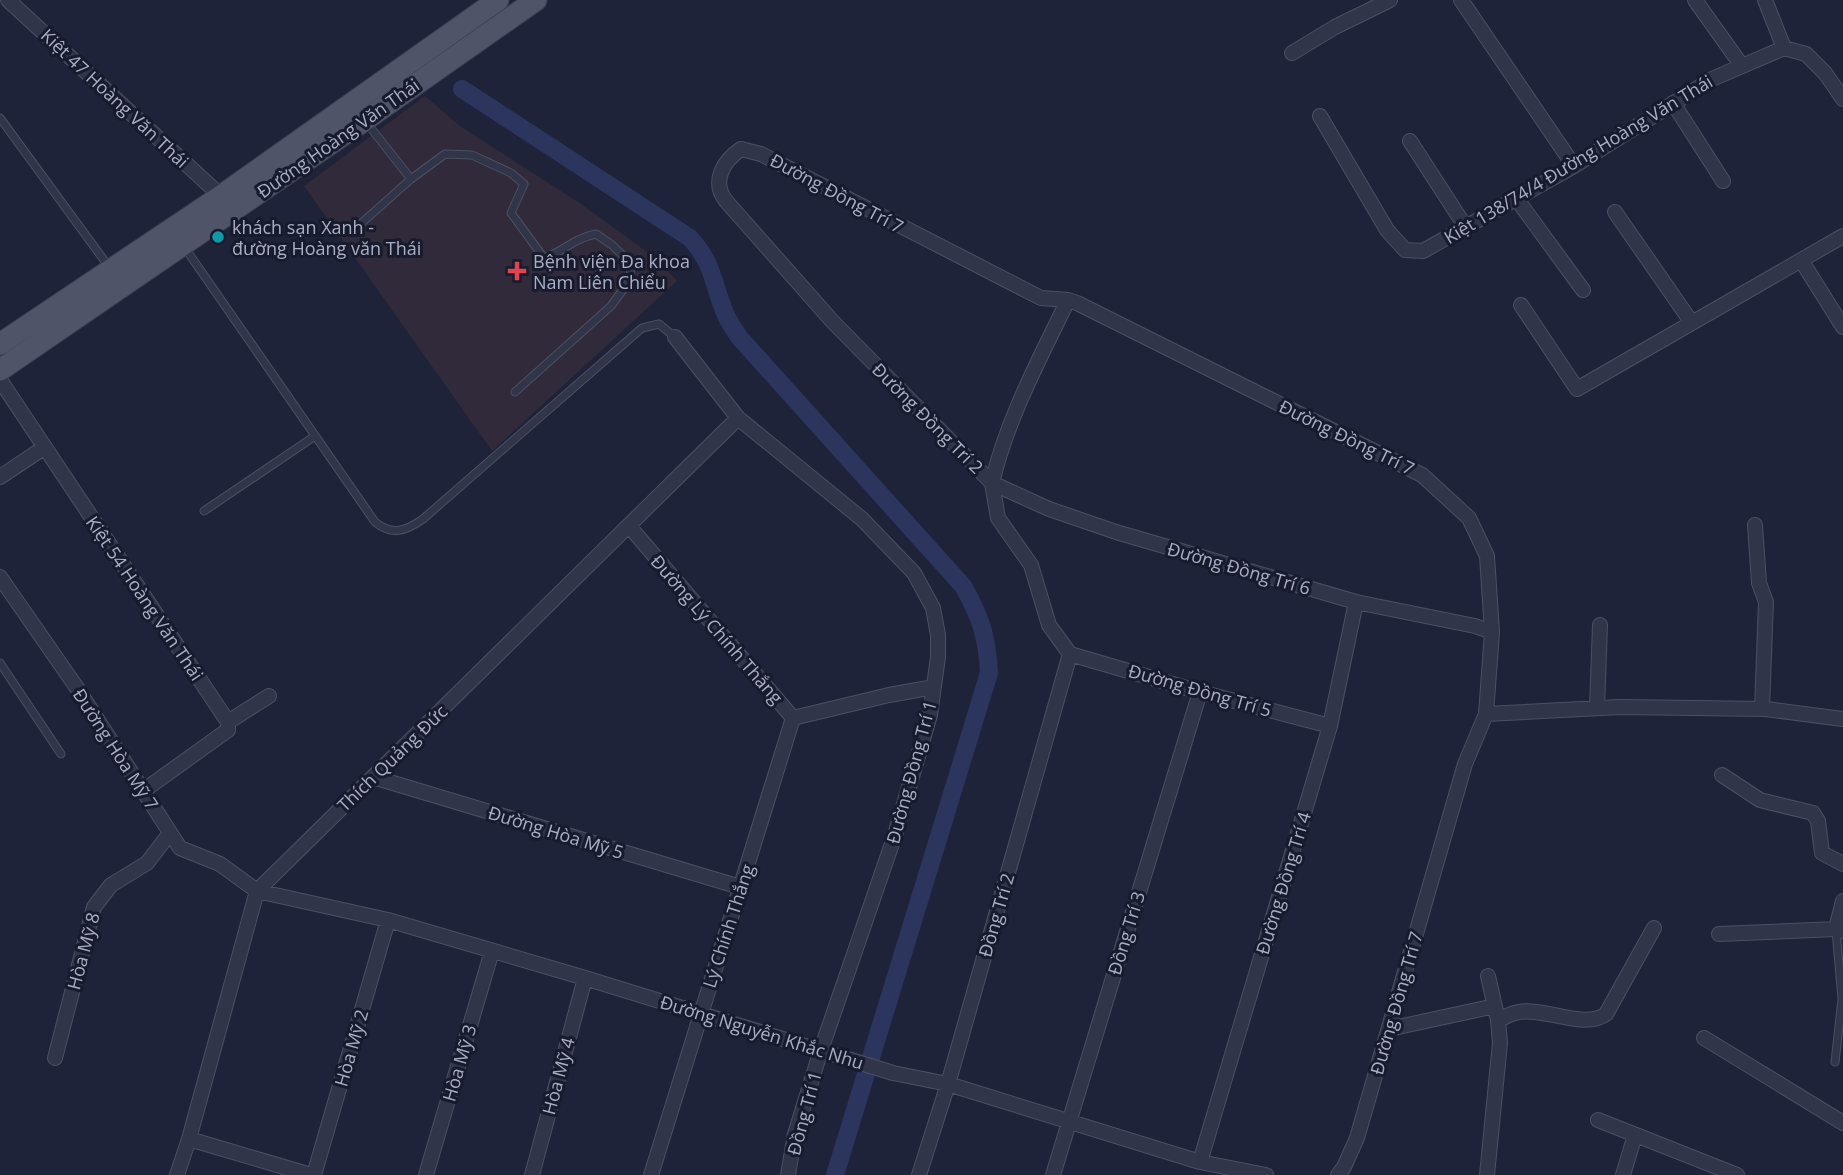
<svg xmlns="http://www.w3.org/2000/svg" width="1843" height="1175" font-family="'Open Sans',sans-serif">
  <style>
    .medical { fill: #302a3a }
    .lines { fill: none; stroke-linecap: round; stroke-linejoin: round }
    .canal { stroke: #2c355d; stroke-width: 18 }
    .lane-casing { stroke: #4c5064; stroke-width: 9 }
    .street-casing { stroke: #4c5064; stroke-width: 16 }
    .primary-casing { stroke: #3b3f52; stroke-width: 23 }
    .lane { stroke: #313549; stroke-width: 7 }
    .street { stroke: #313549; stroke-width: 14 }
    .primary { stroke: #4f5469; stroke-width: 21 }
    .culture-dot { fill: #0f9aa8; stroke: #171b2d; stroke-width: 2.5 }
    .health-dot { fill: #e0444e; stroke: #171b2d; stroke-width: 2.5 }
    .labels { text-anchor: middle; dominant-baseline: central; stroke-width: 6; stroke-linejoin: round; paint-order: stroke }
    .street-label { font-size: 18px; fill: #abafc6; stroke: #171b2d }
    .poi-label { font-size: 18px; fill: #abafc6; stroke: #171b2d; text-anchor: start }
  </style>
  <rect width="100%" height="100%" fill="#1e2339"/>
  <!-- medical -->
  <path class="medical" d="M425,96L460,126L581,204L661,262L677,281L492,451L304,186Z"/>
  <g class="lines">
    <!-- canal -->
    <path class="canal" d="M462,89L690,238C714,264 712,282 725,313C728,321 734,329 739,337L963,586C981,617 987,637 989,673L835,1175"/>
    <defs>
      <path id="lane" d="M0,118L109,267
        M366,122L411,179
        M357,227L411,179L445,154L472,155L511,173L524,184L511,213L544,258C565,251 572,239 596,234L612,245L631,263L630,280L611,306L515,392
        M185,248L375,522C392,536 406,531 423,519L642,328L659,324L675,337
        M204,511L315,436
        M0,663L61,754
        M1835,1062L1842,999L1836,930"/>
      <path id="street" d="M8,0L221,196
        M1461,0L1574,166
        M1695,0L1742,66
        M1765,0L1784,48
        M1292,53L1335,27L1390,0
        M1673,103L1723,181
        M1320,116L1387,230L1405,250L1423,251L1574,166L1712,79L1784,48L1806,54L1825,73L1843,99
        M1410,141L1465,226
        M1516,198L1583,290
        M1615,212L1692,323
        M1801,260L1843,327
        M1521,305L1577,389L1843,236
        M675,337L738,418L862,519L914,573L933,608L938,635V657L930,715L895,835L821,1050L795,1134L788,1175
        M0,380L228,722V730L143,791
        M0,477L45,447
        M992,483L1049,509L1116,532L1356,602L1475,626L1492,632
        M992,483C1007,419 1040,358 1068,300
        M1755,525L1759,583L1766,602L1762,709
        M629,526L793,718
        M0,577L77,688L180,848L220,864L257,891L388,920L585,978L893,1073L948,1084L1200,1162L1266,1175
        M1070,654L1049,625L1031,565L998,518L992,483L833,322L726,201C711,182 723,161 741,149L761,154L1041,298L1068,300L1077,303L1422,475L1469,518L1487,556L1492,632L1486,714L1465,764L1357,1138L1344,1167L1338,1175
        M1070,654L1200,692L1330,726
        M1597,708L1600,625
        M1486,714L1620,707L1766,709L1843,719
        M793,718L889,695L934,687
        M228,722L269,696
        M1722,775L1760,800L1813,813L1818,821L1822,853L1843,864
        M373,777L740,887
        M1836,929L1843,901
        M1719,934L1836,929L1843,931
        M1498,1020C1505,1017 1512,1013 1519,1012C1544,1007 1585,1030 1606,1014L1654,928
        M1389,1029L1495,1006
        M1704,1038L1843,1123
        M55,1058L94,907L111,885L147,863L170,833
        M1598,1120L1737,1175
        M189,1139L311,1175
        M1200,1162L1330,726L1356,602
        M177,1175L189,1139L257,891L738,418
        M314,1175L388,920
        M426,1175L492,951
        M532,1175L585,978
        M651,1175L793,718
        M919,1175L948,1084L1070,654
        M1053,1175L1200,692
        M1487,1175L1500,1043L1498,1020L1488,976
        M1623,1175L1635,1135"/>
      <path id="primary" d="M0,344L221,196L498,0
        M0,370L365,120L536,0"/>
    </defs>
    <!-- lane casing -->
    <use href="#lane" class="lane-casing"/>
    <!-- street casing -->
    <use href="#street" class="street-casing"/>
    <!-- primary casing -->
    <use href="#primary" class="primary-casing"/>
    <!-- lane -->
    <use href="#lane" class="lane"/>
    <!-- street -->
    <use href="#street" class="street"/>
    <!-- primary -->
    <use href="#primary" class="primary"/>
  </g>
  <!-- markers -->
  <circle class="culture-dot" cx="218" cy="237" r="7"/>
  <path class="health-dot" d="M513.5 260.5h7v7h7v7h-7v7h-7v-7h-7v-7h7z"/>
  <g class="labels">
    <!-- street labels -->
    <g class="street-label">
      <text transform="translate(115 98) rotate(43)">Kiệt 47 Hoàng Văn Thái</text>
      <text transform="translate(338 138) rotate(-35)">Đường Hoàng Văn Thái</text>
      <text transform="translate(1578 159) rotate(-31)">Kiệt 138/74/4 Đường Hoàng Văn Thái</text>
      <text transform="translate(837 193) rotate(28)">Đường Đồng Trí 7</text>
      <text transform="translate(928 418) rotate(45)">Đường Đồng Trí 2</text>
      <text transform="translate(1347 437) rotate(26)">Đường Đồng Trí 7</text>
      <text transform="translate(1239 568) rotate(16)">Đường Đồng Trí 6</text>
      <text transform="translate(145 598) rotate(56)">Kiệt 54 Hoàng Văn Thái</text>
      <text transform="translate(717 629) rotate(49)">Đường Lý Chính Thắng</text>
      <text transform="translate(1200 690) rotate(16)">Đường Đồng Trí 5</text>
      <text transform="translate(116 749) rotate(57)">Đường Hòa Mỹ 7</text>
      <text transform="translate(392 758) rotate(-44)">Thích Quảng Đức</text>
      <text transform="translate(911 772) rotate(-75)">Đường Đồng Trí 1</text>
      <text transform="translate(556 832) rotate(17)">Đường Hòa Mỹ 5</text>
      <text transform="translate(1283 883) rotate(-73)">Đường Đồng Trí 4</text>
      <text transform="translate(996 915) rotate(-74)">Đồng Trí 2</text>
      <text transform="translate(728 926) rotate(-72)">Lý Chính Thắng</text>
      <text transform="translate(1126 933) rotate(-73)">Đồng Trí 3</text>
      <text transform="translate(83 951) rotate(-75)">Hòa Mỹ 8</text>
      <text transform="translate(1396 1003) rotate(-74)">Đường Đồng Trí 7</text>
      <text transform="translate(762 1032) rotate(17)">Đường Nguyễn Khắc Nhu</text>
      <text transform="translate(351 1048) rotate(-74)">Hòa Mỹ 2</text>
      <text transform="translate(459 1063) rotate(-74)">Hòa Mỹ 3</text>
      <text transform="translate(558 1076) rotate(-75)">Hòa Mỹ 4</text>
      <text transform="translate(804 1113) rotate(-75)">Đồng Trí 1</text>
    </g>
    <!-- poi labels -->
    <g class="poi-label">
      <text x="232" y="227">khách sạn Xanh -<tspan x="232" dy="21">đường Hoàng văn Thái</tspan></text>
      <text x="533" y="261">Bệnh viện Đa khoa<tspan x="533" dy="21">Nam Liên Chiểu</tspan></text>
    </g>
  </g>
</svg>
